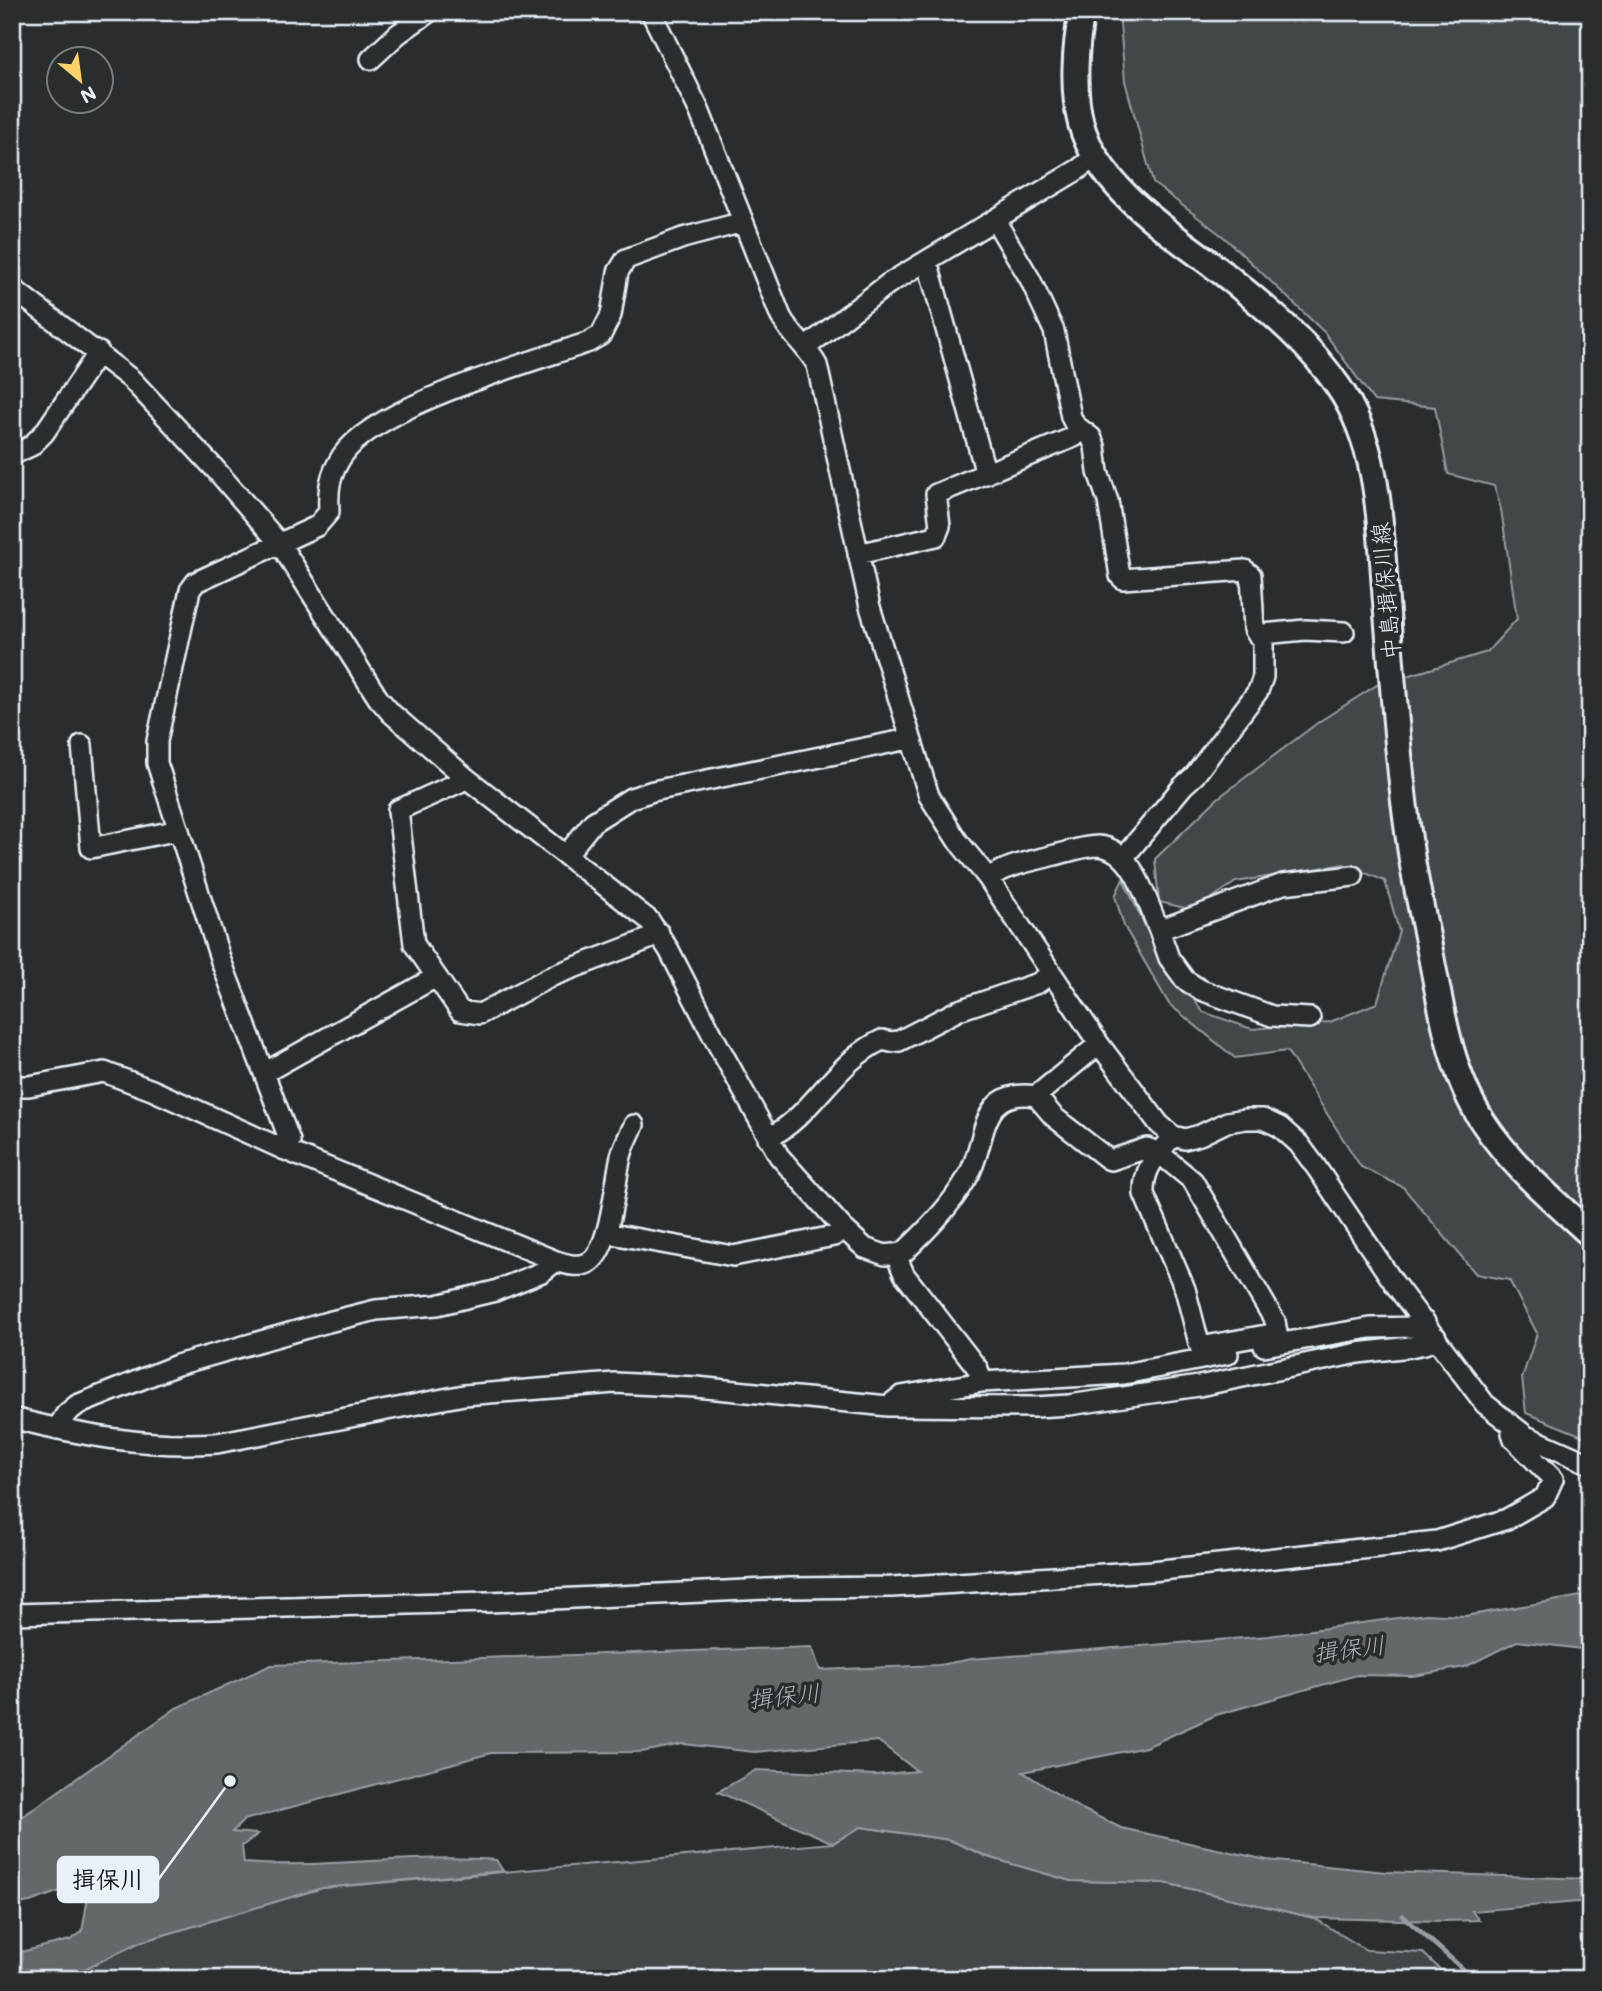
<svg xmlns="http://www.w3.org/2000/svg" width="1602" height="1991" font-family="Mali,'Klee One',sans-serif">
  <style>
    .green { fill: #424648; stroke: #959ca0; stroke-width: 2 }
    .water { fill: #63686b; stroke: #989fa3; stroke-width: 2 }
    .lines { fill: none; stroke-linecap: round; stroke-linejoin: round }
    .stream { stroke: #989fa3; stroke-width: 5 }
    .minor-casing { stroke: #e8f1f8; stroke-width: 24 }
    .major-casing { stroke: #e8f1f8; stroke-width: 30 }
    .minor { stroke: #2a2d2e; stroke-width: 19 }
    .major { stroke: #2a2d2e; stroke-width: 24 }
    .labels { text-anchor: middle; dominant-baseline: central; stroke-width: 7; stroke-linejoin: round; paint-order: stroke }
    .street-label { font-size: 23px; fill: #e8f1f8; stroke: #2a2d2e }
    .water-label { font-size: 24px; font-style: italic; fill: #acb3b9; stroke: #2a2d2e }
    .leader { fill: none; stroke: #e8f1f8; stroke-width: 2.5 }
    .callout-dot { fill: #e8f1f8; stroke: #2a2d2e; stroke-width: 2.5 }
    .callout { fill: #e8f1f8; stroke: #e8f1f8; stroke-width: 2.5 }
    .callout-label { font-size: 24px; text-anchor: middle; font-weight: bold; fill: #111 }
  </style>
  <rect width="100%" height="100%" fill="#2a2d2e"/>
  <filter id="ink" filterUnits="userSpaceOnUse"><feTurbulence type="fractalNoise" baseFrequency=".0143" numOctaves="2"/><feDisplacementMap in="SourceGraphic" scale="14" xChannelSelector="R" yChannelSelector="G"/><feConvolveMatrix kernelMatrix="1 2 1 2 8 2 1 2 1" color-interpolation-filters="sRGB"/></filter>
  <g filter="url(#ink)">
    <!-- green -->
    <path class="green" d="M1119,12H1590V1439L1526,1413L1522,1378L1537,1333L1509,1280L1476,1274L1403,1187L1361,1167L1287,1051L1235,1058L1169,1004L1124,926L1115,896L1123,879L1156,949L1203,1012L1252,1029L1330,1022L1377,1003L1399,931L1385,881L1344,864L1236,882L1194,910L1159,902L1155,859L1218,798L1320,721L1377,685L1487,652L1517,619L1501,509L1494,486L1448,474L1435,407L1374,401L1324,332L1225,238L1153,183L1125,81Z
      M861,1827L950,1840L988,1857L1071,1881L1165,1883L1314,1918L1366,1950L1423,1953L1450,1979H64L140,1942L322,1888L833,1843Z"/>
    <!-- water -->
    <path class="water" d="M1586,1576H1590V1650L1517,1641L1465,1667L1413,1676L1357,1675L1216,1715L1146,1747L1023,1772L1076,1806L1121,1828L1267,1860L1386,1872L1590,1879V1901L1472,1911L1479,1920L1443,1921L1314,1918L1165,1883L1071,1881L988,1857L950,1840L861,1827L833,1843L718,1792L756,1770L875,1775L917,1771L878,1741L754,1752L683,1744L642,1752L491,1753L244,1820L232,1832L258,1834L242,1846L244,1863C328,1869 412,1853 496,1860L503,1871L322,1888L140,1942L64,1979H12V1954L70,1940L82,1932L88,1897L71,1887L30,1902L12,1905V1824L176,1708L271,1665L812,1647L820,1670L939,1665L971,1659L1269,1636L1426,1614L1465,1616L1587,1595Z"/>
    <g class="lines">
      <!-- stream -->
      <path class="stream" d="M1403,1916L1474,1979"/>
      <defs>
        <path id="minor" d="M651,12L699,110L781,317C791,335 807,347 817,365L870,607L929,796L957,840L988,878L1099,1044L1159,1124L1173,1136L1185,1139L1200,1135L1227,1122L1246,1119H1263L1280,1127L1299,1144L1316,1167L1394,1283L1485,1404L1526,1436L1590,1464
          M371,59L398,34L429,12
          M995,220L1030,279L1054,331L1071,417L1075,425L1091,437L1095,446L1098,472L1108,501L1120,576L1123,579L1245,570L1251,575L1254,629L1257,634H1263
          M925,262L930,271L986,474
          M12,288L131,379L216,470L280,544L378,698L391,713L465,777L649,920L669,950L713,1036L779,1156L843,1228L865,1248L885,1255L903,1253C927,1230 950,1207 967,1178C988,1144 976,1087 1036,1096L1099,1044
          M805,348L888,284L1079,169L1095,156
          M12,455L31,446L44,433L99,352
          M858,554L936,536L940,526L936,494L1074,437L1081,430
          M82,745L91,848L179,830
          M465,777L460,782L398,810L414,944L460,1011L480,1014L552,976L649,939L659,933
          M567,854L593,822L631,798L653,791L909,739
          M1124,857L1183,786L1195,775L1258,691L1263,677V634L1305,630L1344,632
          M988,878C1008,865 1032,861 1055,855C1068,852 1084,846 1098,846C1134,848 1147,903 1159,930L1283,884L1353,876
          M1159,930L1169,958L1185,980L1201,990L1272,1016L1310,1018
          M264,1073L436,977
          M12,1086H29L104,1072L152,1090L285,1150L556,1261C566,1264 577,1268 588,1263C611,1251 615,1180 621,1156C624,1145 629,1135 634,1125
          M1036,1096L1054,1117L1108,1159L1111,1160L1147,1148L1159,1153L1193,1181L1275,1321L1277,1333L1200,1347L1185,1289L1144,1194C1143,1168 1157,1155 1173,1136
          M768,1138C812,1117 834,1062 882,1040L891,1042L899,1041L959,1010L1038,983L1051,974
          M285,1150L290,1141L221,961L157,763V741L190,590L196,582L317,526L329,512C328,490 329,476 342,456C376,405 529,363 589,342L601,335L611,315L618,272L626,259L683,238L743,222
          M606,1233L733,1256L834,1236L843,1228
          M896,1255L904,1274L978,1369L982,1382
          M1264,1346L1370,1328L1416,1327L1425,1322
          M893,1402L901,1396L982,1382L1124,1374L1228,1354
          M12,1418C79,1435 148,1448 217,1443L464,1395L615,1383L696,1387L888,1406L1036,1407L1069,1405L1199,1386L1358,1353L1410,1347L1425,1344L1436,1337
          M57,1429L66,1414L77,1405L177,1365L328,1322L376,1310L437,1305L495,1291L542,1272L556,1261
          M12,1614L489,1602L789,1588L892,1587L1152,1571L1437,1541L1507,1519L1545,1497L1553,1479L1514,1439L1512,1433"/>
        <path id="major" d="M1082,12C1075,46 1072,90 1081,124C1101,195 1181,238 1234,282C1271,312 1311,346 1338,386C1381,448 1380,529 1386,602C1393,683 1398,765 1410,846C1415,883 1424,920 1431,956C1442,1012 1451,1074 1483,1122C1511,1165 1553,1200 1590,1234"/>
      </defs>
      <!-- minor casing -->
      <use href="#minor" class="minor-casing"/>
      <!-- major casing -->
      <use href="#major" class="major-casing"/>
      <!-- minor -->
      <use href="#minor" class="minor"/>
      <!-- major -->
      <use href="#major" class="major"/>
    </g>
  </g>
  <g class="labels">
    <!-- street labels -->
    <g class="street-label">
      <text transform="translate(1385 591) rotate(-95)">中島揖保川線</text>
    </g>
    <!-- water labels -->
    <g class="water-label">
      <text transform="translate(1349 1648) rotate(-7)">揖保川</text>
      <text transform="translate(784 1695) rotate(-6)">揖保川</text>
    </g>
  </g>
  <!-- callouts -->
  <path class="leader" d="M230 1781L158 1880"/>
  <circle class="callout-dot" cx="230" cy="1781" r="7"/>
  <rect class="callout" x="58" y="1857" width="100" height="45" rx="7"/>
  <g class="callout-label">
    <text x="108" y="1888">揖保川</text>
  </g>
  <!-- margin -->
  <rect width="1602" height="1991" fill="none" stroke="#2a2d2e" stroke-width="42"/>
  <rect x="21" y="21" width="1560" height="1949" fill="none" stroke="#e8f1f8" stroke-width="2.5" filter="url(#ink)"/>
  <!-- north arrow -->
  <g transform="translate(80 80) rotate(151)"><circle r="33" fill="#2a2d2e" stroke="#767b7f" stroke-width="2"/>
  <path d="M0-5L12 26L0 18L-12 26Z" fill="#ffd166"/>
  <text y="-10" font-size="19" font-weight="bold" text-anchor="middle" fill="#e8f1f8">N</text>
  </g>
</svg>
